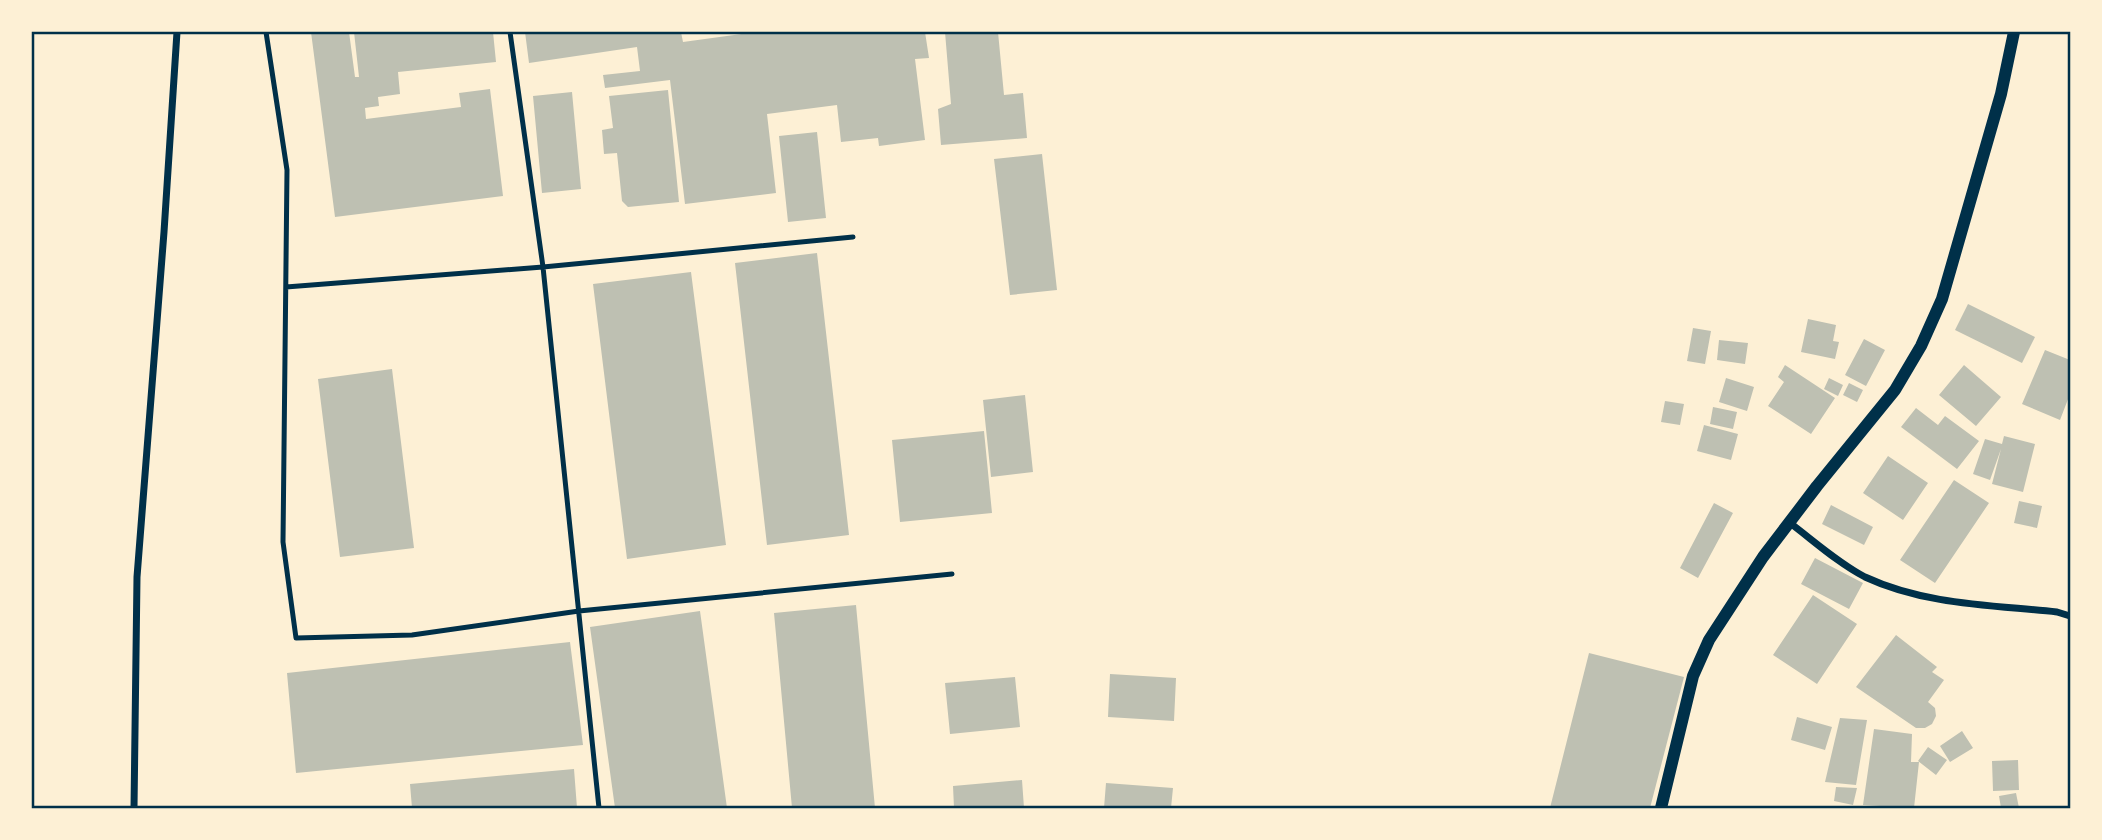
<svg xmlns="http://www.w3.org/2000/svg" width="2102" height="840" font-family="'Fira Sans',sans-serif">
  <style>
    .building { fill: #bec0b2 }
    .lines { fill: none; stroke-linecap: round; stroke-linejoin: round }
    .service { stroke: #003049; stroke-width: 5 }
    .minor { stroke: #003049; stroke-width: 7 }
    .tertiary { stroke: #003049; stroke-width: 12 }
    .neatline { fill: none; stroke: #003049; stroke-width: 2.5 }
  </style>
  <rect width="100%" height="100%" fill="#fdf0d5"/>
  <!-- building -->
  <path class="building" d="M311,32H349L355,77H359L354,32H493L496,62L398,72L400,94L378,97L379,106L365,108L366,119L461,107L459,93L490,89L503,196L335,217Z
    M525,32H681L683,42L756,32H925L929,58L915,59L925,140L879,146L878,138L841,142L837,105L767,114L776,193L685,204L670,80L605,88L603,75L640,71L637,47L529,63Z
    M945,32H998L1004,95L1023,93L1027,138L941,145L938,109L951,104Z
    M668,90L679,202L628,207L622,201L617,153L604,154L602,130L613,128L609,96Z
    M572,92L581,189L542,193L533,96Z
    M817,132L826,218L788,222L779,136Z
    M1042,154L1057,290L1010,295L994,159Z
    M817,253L849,535L767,545L735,263Z
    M691,272L726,545L627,559L593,284Z
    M1968,304L2035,337L2022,363L1955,330Z
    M1808,319L1836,325L1833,341L1839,342L1835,359L1801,352Z
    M1693,328L1711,331L1705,364L1687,361Z
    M1864,339L1885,350L1866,386L1845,375Z
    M1719,340L1748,343L1745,364L1717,360Z
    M2045,350L2070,360V394L2060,420L2022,404Z
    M1785,365L1835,398L1811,434L1768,406L1784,382L1778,377Z
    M1964,365L2001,397L1976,426L1939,395Z
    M392,369L414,548L340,557L318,379Z
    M1726,378L1754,387L1747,411L1719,402Z
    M1829,378L1843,385L1838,396L1824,389Z
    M1849,383L1863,390L1857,402L1843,395Z
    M1025,395L1033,472L991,477L983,400Z
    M1665,401L1684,404L1680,425L1661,422Z
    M1713,407L1737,412L1733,429L1710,424Z
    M1916,408L1938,425L1945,416L1979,441L1957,469L1901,427Z
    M1704,425L1738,434L1731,460L1697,451Z
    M984,431L992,513L900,522L892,440Z
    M2004,436L2035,444L2023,492L1992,484L2001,449L1990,480L1973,474L1985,439L2002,444Z
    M1888,456L1928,483L1903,520L1863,493Z
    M1954,480L1989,503L1935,583L1900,560Z
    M2019,501L2042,506L2037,528L2014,523Z
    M1714,503L1733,513L1698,578L1680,568Z
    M1831,505L1873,527L1864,545L1822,524Z
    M1815,558L1863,583L1849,609L1801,584Z
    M1813,595L1857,624L1817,684L1773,655Z
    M856,605L875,808H792L774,613Z
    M700,611L727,808H615L590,627Z
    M1896,635L1937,667L1932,672L1944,680L1928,702L1935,708L1936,716L1932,724L1925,728H1916L1856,687Z
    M570,642L583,745L296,773L287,673Z
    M1589,653L1684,677L1650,808H1550Z
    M1110,674L1176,678L1174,721L1108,717Z
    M1015,677L1020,727L950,734L945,683Z
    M1797,717L1832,727L1825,750L1791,740Z
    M1840,718L1867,720L1856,785L1825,782Z
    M1874,729L1912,734L1911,762H1919L1914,808L1863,805Z
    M1962,731L1973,748L1950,762L1940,746Z
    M1928,747L1947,760L1936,775L1918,761Z
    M2018,760L2019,790L1993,791L1992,761Z
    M574,769L577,808H412L410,784Z
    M1022,780L1024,808H954L953,786Z
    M1106,783L1173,788L1171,808H1104Z
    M1836,787L1857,788L1853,805L1834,801Z
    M2016,793L2019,808H2001L1999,796Z"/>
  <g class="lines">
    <!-- service -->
    <path class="service" d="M266,32L287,170L283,542L296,638L412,635L579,611L952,574
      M510,32L543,267L599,808
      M286,287L543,267L853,237"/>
    <!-- minor -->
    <path class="minor" d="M1790,523C1814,541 1838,563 1865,577C1925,605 1992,605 2057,612L2070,616
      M134,808L137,577L164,232L177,32"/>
    <!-- tertiary -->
    <path class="tertiary" d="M1661,808L1693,676L1709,640L1763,557L1817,486L1895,390L1921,346L1942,299L2001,94L2014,32"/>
  </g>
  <!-- border -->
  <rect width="2102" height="840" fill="none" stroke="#fdf0d5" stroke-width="66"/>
  <rect x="33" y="33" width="2036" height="774" class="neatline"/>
</svg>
